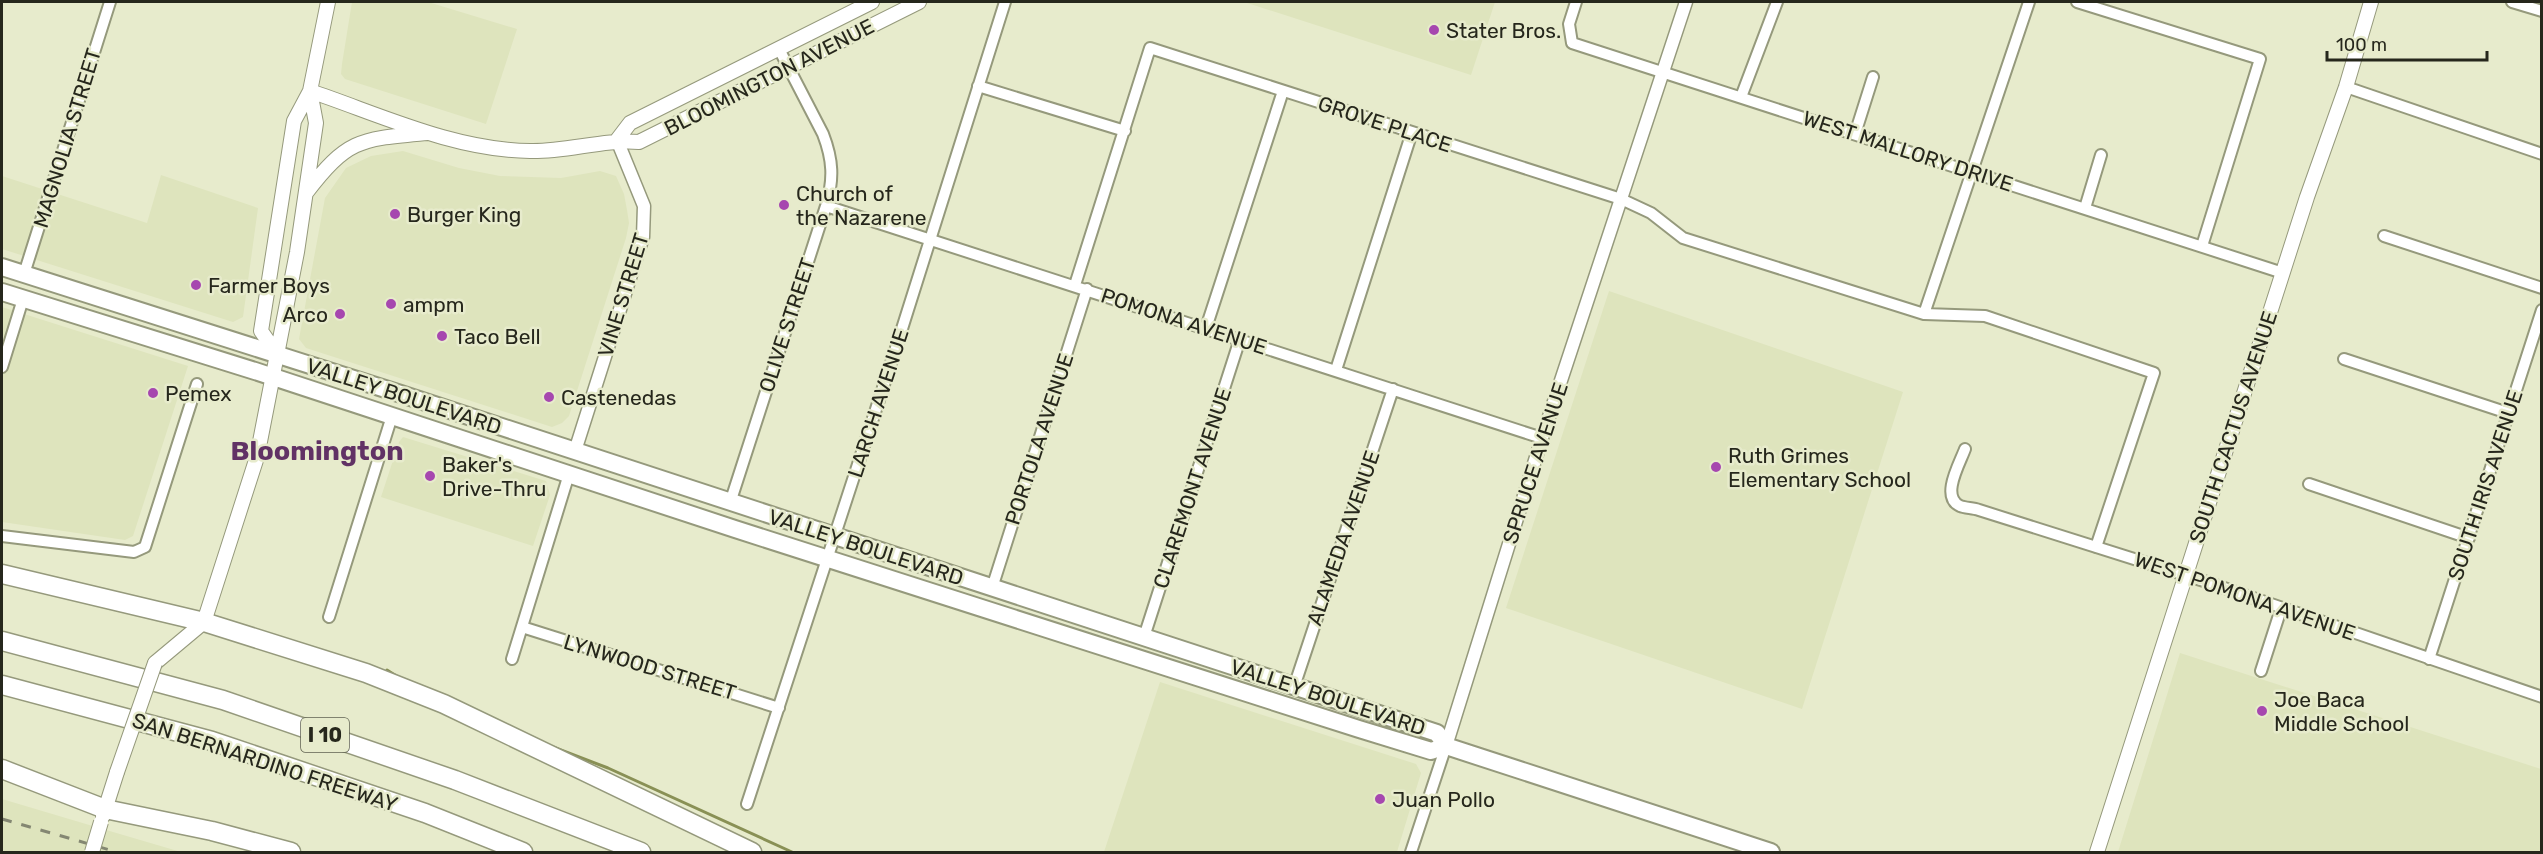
<svg xmlns="http://www.w3.org/2000/svg" width="2543" height="854" font-family="Rubik,sans-serif">
  <style>
    .built { fill: #dee4bd }
    .lines { fill: none; stroke-linecap: round; stroke-linejoin: round }
    .stream { stroke: #899055; stroke-width: 3 }
    .minor-casing { stroke: #95997c; stroke-width: 14 }
    .tertiary-casing { stroke: #95997c; stroke-width: 15 }
    .secondary-casing { stroke: #95997c; stroke-width: 16 }
    .primary-casing { stroke: #95997c; stroke-width: 20 }
    .motorway-casing { stroke: #95997c; stroke-width: 21 }
    .minor { stroke: #fff; stroke-width: 10 }
    .tertiary { stroke: #fff; stroke-width: 12 }
    .secondary { stroke: #fff; stroke-width: 14 }
    .primary { stroke: #fff; stroke-width: 16 }
    .motorway { stroke: #fff; stroke-width: 18 }
    .rail { stroke: #848772; stroke-width: 3; stroke-dasharray: 10 10; stroke-linecap: butt }
    .secondary-bridge-casing { stroke: #95997c; stroke-width: 16; stroke-linecap: butt }
    .secondary-bridge { stroke: #fff; stroke-width: 14 }
    .poi-dot { fill: #a647af; stroke: #e7ebcc; stroke-width: 2 }
    .labels { text-anchor: middle; dominant-baseline: central; stroke-width: 5; stroke-linejoin: round; paint-order: stroke }
    .shield { fill: #e7ebcc; stroke: #606251; stroke-width: 1.5 }
    .shield-label { font-size: 20px; font-weight: bold; fill: #26271c }
    .poi-label { font-size: 21px; fill: #26271c; stroke: #e7ebcc; text-anchor: start }
    .street-label { font-size: 21px; fill: #26271c; stroke: #e7ebcc }
    .district-label { font-size: 27px; font-weight: bold; fill: #613265; stroke: #e7ebcc }
  </style>
  <rect width="100%" height="100%" fill="#e7ebcc"/>
  <!-- built -->
  <path class="built" d="M352,2H428L517,29L486,124L345,79L341,74L342,64Z
    M1244,2H1495L1471,75Z
    M403,151L459,168L500,176L561,178L600,171L616,176L624,194L627,210L629,223L626,238L569,416L562,423L552,427L306,348L299,339L325,198L346,168L371,156Z
    M161,175L258,208L243,317L233,322L2,249V176L147,223Z
    M1609,291L1903,392L1802,709L1506,608Z
    M2,307L188,366L133,536L125,540L2,522Z
    M403,437L546,481L550,495L533,546L381,497L399,442Z
    M2180,653L2541,769V852H2118Z
    M1160,682L1416,764L1421,773L1397,852H1104Z
    M2,799L96,827L181,852H2Z"/>
  <g class="lines">
    <!-- stream -->
    <path class="stream" d="M387,670L398,677
      M553,747L608,768L792,852"/>
    <defs>
      <path id="minor" d="M1576,2L1569,24L1572,43L2283,273
        M2077,2L2260,59L2202,246
        M2512,2L2542,11
        M978,86L1125,131
        M2346,87L2542,154
        M1741,97L1777,2
        M1855,134L1873,77
        M826,206L1542,438
        M2085,208L2101,155
        M2384,236L2542,288
        M24,274L110,2
        M1075,285L1150,48L1621,199L1651,213L1683,238L1924,314L1985,316L2154,373L2096,547
        M1924,314L2029,2
        M1206,328L1283,91
        M2344,359L2508,413
        M2,367L23,299
        M1336,370L1412,132
        M1965,449C1960,463 1940,497 1960,506C1965,508 1973,508 1979,510L2207,582L2542,697
        M2309,484L2469,538
        M730,503L826,206C834,179 833,160 823,134L779,49
        M2,536L134,552L145,547L197,384
        M992,588L1087,289
        M329,617L392,416
        M522,627L779,708
        M1144,637L1240,339
        M512,659L569,474
        M2429,659L2542,310
        M2261,671L2281,609
        M1294,687L1393,389
        M747,804L895,351L1005,2
        M1411,852L1446,746"/>
      <path id="tertiary" d="M575,451L643,237L644,206L617,140
        M1446,746L1542,438L1686,2"/>
      <path id="secondary" d="M310,91C381,115 454,150 530,151C567,152 603,139 639,142L919,2
        M617,140L630,123L872,2
        M306,193C348,138 361,139 427,133
        M277,354L261,331L294,121L310,91L328,2
        M155,663L204,622L257,457L297,252L316,123L310,91
        M103,816L117,772
        M2097,852L2307,197L2346,87L2371,2"/>
      <path id="primary" d="M2,267L401,394L1437,733L1446,746
        M2,292L255,371L735,529L1359,729L1431,751L1446,746
        M1446,746L1771,852"/>
      <path id="motorway" d="M2,574L204,622L366,673L444,704L752,852
        M2,641L223,700L455,780L641,852
        M2,685L212,741L425,813L523,852
        M2,769L105,809L212,831L291,852"/>
    </defs>
    <!-- minor casing -->
    <use href="#minor" class="minor-casing"/>
    <!-- tertiary casing -->
    <use href="#tertiary" class="tertiary-casing"/>
    <!-- secondary casing -->
    <use href="#secondary" class="secondary-casing"/>
    <!-- primary casing -->
    <use href="#primary" class="primary-casing"/>
    <!-- motorway casing -->
    <use href="#motorway" class="motorway-casing"/>
    <!-- minor -->
    <use href="#minor" class="minor"/>
    <!-- tertiary -->
    <use href="#tertiary" class="tertiary"/>
    <!-- secondary -->
    <use href="#secondary" class="secondary"/>
    <!-- primary -->
    <use href="#primary" class="primary"/>
    <!-- motorway -->
    <use href="#motorway" class="motorway"/>
    <!-- rail -->
    <path class="rail" d="M2,819L117,852"/>
    <defs>
      <path id="secondary-bridge" d="M117,772L155,663
        M92,852L101,822"/>
    </defs>
    <!-- secondary-bridge casing -->
    <use href="#secondary-bridge" class="secondary-bridge-casing"/>
    <!-- secondary-bridge -->
    <use href="#secondary-bridge" class="secondary-bridge"/>
  </g>
  <!-- markers -->
  <g class="poi-dot">
    <circle cx="1434" cy="30" r="6"/>
    <circle cx="784" cy="205" r="6"/>
    <circle cx="395" cy="214" r="6"/>
    <circle cx="196" cy="285" r="6"/>
    <circle cx="391" cy="304" r="6"/>
    <circle cx="340" cy="314" r="6"/>
    <circle cx="442" cy="336" r="6"/>
    <circle cx="153" cy="393" r="6"/>
    <circle cx="549" cy="397" r="6"/>
    <circle cx="1716" cy="467" r="6"/>
    <circle cx="430" cy="476" r="6"/>
    <circle cx="2262" cy="711" r="6"/>
    <circle cx="1380" cy="799" r="6"/>
  </g>
  <g class="labels">
    <!-- shield labels -->
    <rect class="shield" x="301" y="718" width="48" height="34" rx="4.5"/>
    <g class="shield-label">
      <text x="325" y="735">I 10</text>
    </g>
    <!-- poi labels -->
    <g class="poi-label">
      <text x="1446" y="30">Stater Bros.</text>
      <text x="796" y="193">Church of<tspan x="796" dy="24">the Nazarene</tspan></text>
      <text x="407" y="214">Burger King</text>
      <text x="208" y="285">Farmer Boys</text>
      <text x="403" y="304">ampm</text>
      <text x="328" y="314" text-anchor="end">Arco</text>
      <text x="454" y="336">Taco Bell</text>
      <text x="165" y="393">Pemex</text>
      <text x="561" y="397">Castenedas</text>
      <text x="1728" y="455">Ruth Grimes<tspan x="1728" dy="24">Elementary School</tspan></text>
      <text x="442" y="464">Baker's<tspan x="442" dy="24">Drive-Thru</tspan></text>
      <text x="2274" y="699">Joe Baca<tspan x="2274" dy="24">Middle School</tspan></text>
      <text x="1392" y="799">Juan Pollo</text>
    </g>
    <!-- street labels -->
    <g class="street-label">
      <text transform="translate(769 77) rotate(-27)">BLOOMINGTON AVENUE</text>
      <text transform="translate(1385 124) rotate(18)">GROVE PLACE</text>
      <text transform="translate(67 138) rotate(-73)">MAGNOLIA STREET</text>
      <text transform="translate(1908 151) rotate(18)">WEST MALLORY DRIVE</text>
      <text transform="translate(623 295) rotate(-73)">VINE STREET</text>
      <text transform="translate(1184 321) rotate(18)">POMONA AVENUE</text>
      <text transform="translate(787 325) rotate(-72)">OLIVE STREET</text>
      <text transform="translate(404 396) rotate(18)">VALLEY BOULEVARD</text>
      <text transform="translate(878 403) rotate(-72)">LARCH AVENUE</text>
      <text transform="translate(2233 427) rotate(-72)">SOUTH CACTUS AVENUE</text>
      <text transform="translate(1039 439) rotate(-72)">PORTOLA AVENUE</text>
      <text transform="translate(1535 463) rotate(-72)">SPRUCE AVENUE</text>
      <text transform="translate(2485 485) rotate(-72)">SOUTH IRIS AVENUE</text>
      <text transform="translate(1192 488) rotate(-72)">CLAREMONT AVENUE</text>
      <text transform="translate(1343 538) rotate(-71)">ALAMEDA AVENUE</text>
      <text transform="translate(866 547) rotate(18)">VALLEY BOULEVARD</text>
      <text transform="translate(2245 596) rotate(19)">WEST POMONA AVENUE</text>
      <text transform="translate(650 667) rotate(17)">LYNWOOD STREET</text>
      <text transform="translate(1328 697) rotate(18)">VALLEY BOULEVARD</text>
      <text transform="translate(265 762) rotate(18)">SAN BERNARDINO FREEWAY</text>
    </g>
    <!-- district labels -->
    <g class="district-label">
      <text x="317" y="451">Bloomington</text>
    </g>
  </g>
  <!-- border -->
  <rect width="2543" height="854" fill="none" stroke="#26271c" stroke-width="6"/>
  <!-- scale -->
  <path d="M2327 51v9h160v-9" fill="none" stroke="#26271c" stroke-width="3"/>
  <text x="2336" y="51" font-size="18" fill="#26271c" stroke="#e7ebcc" stroke-width="4.5" paint-order="stroke">100 m</text>
</svg>
